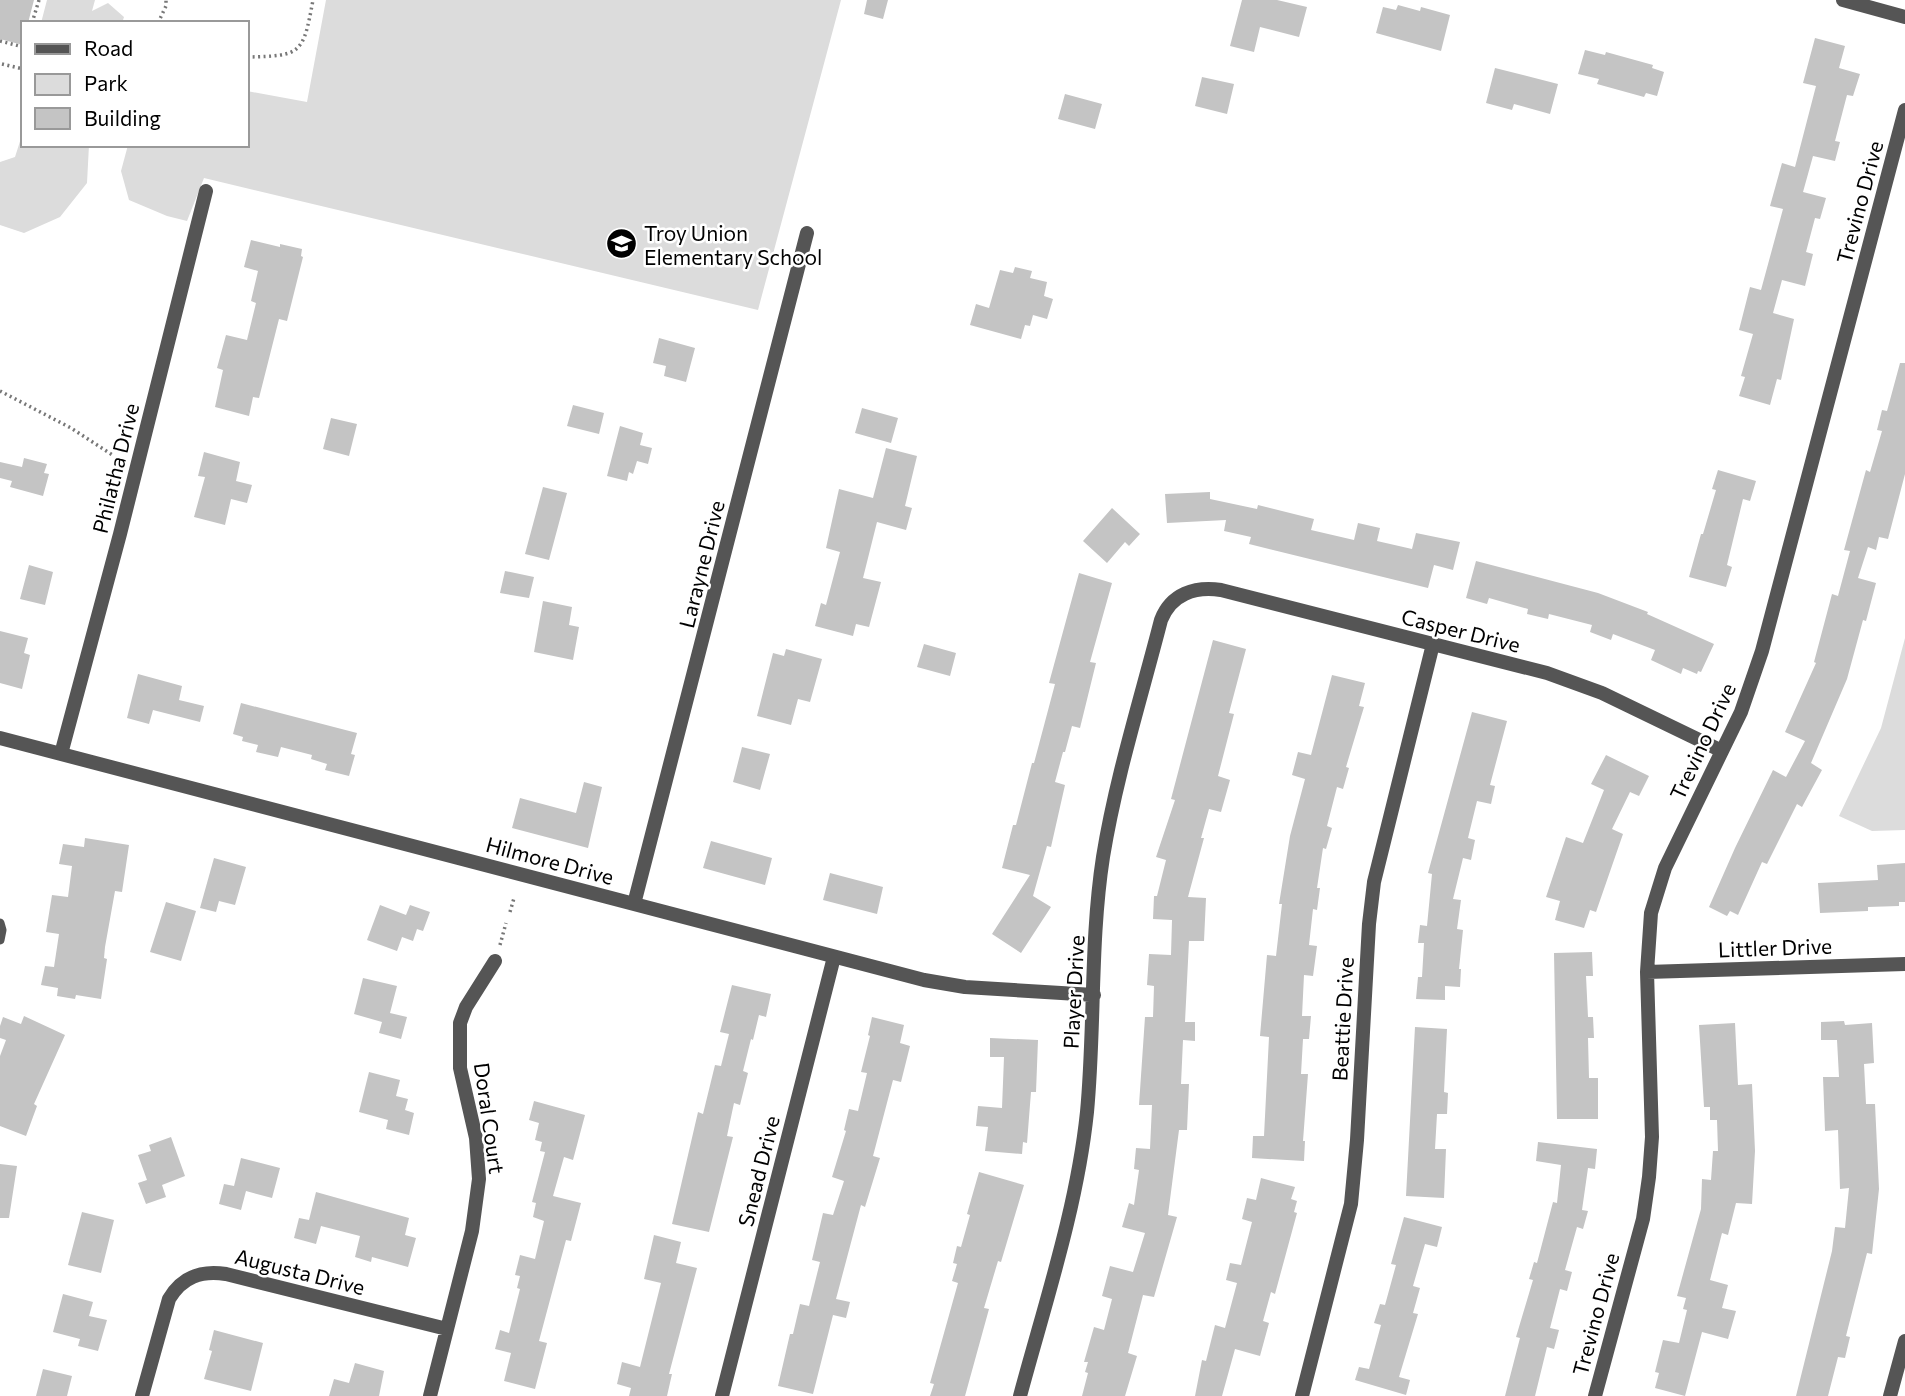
<svg xmlns="http://www.w3.org/2000/svg" width="1905" height="1396" font-family="Commissioner,sans-serif">
  <style>
    .green { fill: #dcdcdc }
    .building { fill: #c4c4c4 }
    .lines { fill: none; stroke-linecap: round; stroke-linejoin: round }
    .path { stroke: #777; stroke-width: 3.5; stroke-dasharray: 2 3.5; stroke-linecap: butt }
    .lane { stroke: #555; stroke-width: 9 }
    .street { stroke: #555; stroke-width: 14 }
    .labels { text-anchor: middle; dominant-baseline: central; stroke-width: 5; stroke-linejoin: round; paint-order: stroke }
    .street-label { font-size: 21px; fill: #000; stroke: #fff }
    .poi-label { font-size: 21px; fill: #000; stroke: #fff; text-anchor: start }
  </style>
  <rect width="100%" height="100%" fill="#fff"/>
  <!-- green -->
  <path class="green" d="M47,0H95L92,11L108,3L124,17L122,23H41Z
    M326,0H841L758,310L204,178L187,221L167,216L129,200L121,171L128,145H247V91L307,102Z
    M23,132V145H89L87,183L60,217L24,233L0,225V162L15,157Z
    M1905,638V830L1872,831L1839,816L1881,728Z"/>
  <!-- building -->
  <path class="building" d="M0,0H34L28,23H23V45L0,39Z
    M867,0H888L883,19L864,14Z
    M1242,0H1277L1307,7L1299,37L1260,27L1254,52L1230,46Z
    M1398,5L1420,11L1421,7L1450,15L1441,51L1376,33L1383,7L1396,10Z
    M1815,38L1845,46L1839,68L1860,74L1853,96L1847,95L1835,141L1840,142L1835,161L1813,156L1803,192L1826,198L1820,219L1815,218L1806,252L1813,254L1805,286L1782,280L1773,313L1794,319L1781,380L1777,379L1770,405L1739,396L1745,377L1741,376L1753,334L1739,330L1750,287L1761,290L1783,209L1770,206L1782,163L1795,167L1816,86L1803,83Z
    M1585,50L1605,55L1606,52L1653,65L1652,68L1664,72L1657,96L1646,93L1644,97L1597,84L1599,79L1578,74Z
    M1495,68L1558,84L1550,114L1514,104L1512,110L1486,103Z
    M1202,77L1234,84L1227,114L1195,106Z
    M1065,94L1102,104L1095,129L1058,119Z
    M251,240L280,247V244L302,249L301,256L303,257L287,321L279,319L259,398L253,397L249,416L215,407L223,370L217,368L226,335L247,340L256,303L251,301L258,271L244,267Z
    M1015,267L1032,271L1030,278L1047,282L1044,296L1053,299L1047,319L1033,315L1030,326L1025,325L1021,339L970,325L976,304L989,308L1000,270L1013,273Z
    M659,338L695,348L686,382L664,376L666,366L653,363Z
    M1900,363H1905V474L1888,539L1879,537L1876,550L1868,547L1858,578L1876,583L1866,621L1863,620L1847,679L1811,763L1822,770L1802,807L1797,804L1767,864L1762,862L1738,915L1730,911L1727,916L1709,907L1735,848L1773,770L1786,777L1805,741L1785,732L1816,663L1814,662L1832,594L1838,596L1850,551L1844,550L1866,470L1870,472L1882,431L1877,430L1882,410L1887,411Z
    M573,405L604,413L599,434L567,426Z
    M862,408L898,418L891,443L855,433Z
    M331,418L357,424L349,456L323,449Z
    M620,426L643,433L640,445L652,448L648,464L637,461L633,474L629,472L627,481L607,476Z
    M886,448L917,456L905,506L912,508L906,530L877,522L863,578L881,582L869,627L856,624L853,636L815,626L821,603L826,605L840,552L826,548L839,489L873,498Z
    M204,452L240,462L236,481L252,485L247,503L231,499L225,525L194,517L205,477L198,476Z
    M24,458L47,464L44,473L49,474L43,496L10,487L12,481L0,478V462L22,467Z
    M1718,470L1756,481L1750,501L1743,499L1727,565L1732,567L1726,587L1689,577L1701,534H1703L1716,490L1712,489Z
    M543,487L567,493L549,560L525,554Z
    M1210,492V499L1257,509L1258,505L1314,519L1311,530L1354,540L1358,523L1380,528L1377,541L1412,549L1416,533L1460,542L1453,570L1434,565L1428,588L1249,544L1251,537L1224,531L1226,520L1167,523L1165,494Z
    M1112,508L1140,534L1129,546L1125,542L1107,563L1083,541Z
    M1476,561L1598,593L1648,612L1647,614L1714,644L1701,672L1698,671L1697,674L1683,668L1681,674L1651,660L1655,650L1613,634L1611,640L1590,632L1592,625L1549,614L1548,619L1527,614L1528,609L1489,598L1487,604L1466,598Z
    M29,565L53,572L45,605L20,599Z
    M505,571L534,577L529,598L500,593Z
    M1079,573L1112,583L1090,662L1096,663L1080,728L1072,726L1065,752H1063L1055,782L1065,785L1051,847L1047,846L1033,896L1051,907L1021,953L992,934L1030,875L1002,868L1013,825H1016L1032,763H1034L1055,684L1049,683Z
    M543,601L572,607L569,625L579,627L573,660L534,652Z
    M0,631L28,638L24,653L30,655L22,689L0,683Z
    M1213,640L1246,649L1229,713L1234,714L1218,776L1230,780L1221,812L1209,809L1201,838H1204L1188,897L1206,898L1204,941H1189L1185,1022H1195V1041L1183,1040L1181,1084H1189L1187,1130H1179L1168,1215L1177,1217L1154,1297L1143,1295L1128,1353L1137,1356L1125,1396H1082L1088,1373L1085,1372L1088,1362H1084L1094,1327L1104,1330L1112,1299L1102,1296L1110,1266L1133,1272L1145,1233L1122,1227L1129,1203L1134,1205L1139,1170L1134,1169L1136,1148L1150,1149L1152,1105H1139L1145,1017H1153L1154,986L1147,985L1149,954L1171,955L1172,920L1153,919L1154,896H1157L1166,860L1156,857L1175,800L1171,799Z
    M924,644L956,653L950,676L917,667Z
    M786,649L822,659L810,702L798,699L791,725L757,716L773,653L784,656Z
    M138,674L182,686L179,700L204,706L200,722L153,710L149,724L127,718Z
    M1332,675L1365,683L1359,706L1364,707L1346,767L1349,768L1343,789L1337,787L1327,826L1332,828L1326,849L1323,848L1317,888H1320L1317,910L1313,909L1309,945L1317,946L1313,976L1304,975L1302,1016H1311L1309,1039H1303L1301,1074H1308L1303,1141H1305L1304,1161L1252,1158L1253,1136H1264L1269,1037L1260,1036L1267,955L1276,956L1282,904H1279L1290,836L1305,779L1292,775L1298,752L1311,755Z
    M241,703L357,733L351,754L355,755L349,776L325,770L327,764L311,759L312,755L281,747L278,757L256,752L258,745L242,741L243,737L233,734Z
    M1472,712L1507,721L1490,785L1495,786L1491,804L1477,801L1468,838L1475,840L1471,860L1463,858L1453,899L1461,900L1457,929L1463,930L1459,969H1461L1460,987L1445,986V1000L1416,999L1418,977H1422L1424,943H1418L1420,925L1427,926L1432,874L1428,873Z
    M742,747L770,754L760,790L733,782Z
    M1606,755L1649,776L1639,796L1630,792L1612,829L1623,834L1596,912L1590,910L1584,928L1555,920L1560,901L1546,897L1566,837L1583,843L1604,790L1591,784Z
    M584,782L602,787L588,848L512,828L520,798L576,813Z
    M85,838L129,845L122,892L115,891L105,947L104,958L107,959L101,999L76,995L75,999L57,996L58,988L41,985L45,966L54,967L59,934L46,932L52,895L68,897L72,866L59,864L63,844L84,847Z
    M711,841L772,858L765,885L703,868Z
    M214,858L246,867L235,905L219,901L216,912L200,908Z
    M1905,863V902H1899V906L1868,907V911L1820,913L1818,883L1878,880L1877,865Z
    M830,873L883,887L877,914L823,900Z
    M166,902L196,911L181,961L150,952Z
    M380,905L406,915L410,905L430,912L423,931L417,929L413,941L402,937L397,951L367,940Z
    M1592,952L1593,976H1586L1588,1017H1593L1594,1038H1588L1589,1078H1598V1119H1557L1554,953Z
    M363,978L397,986L390,1013L407,1017L401,1039L379,1033L382,1022L354,1014Z
    M732,985L771,994L766,1017L759,1015L753,1040L751,1039L743,1071L748,1073L740,1105L734,1103L727,1136L733,1137L709,1232L672,1224L698,1112L703,1114L715,1065L721,1066L729,1034L720,1032Z
    M24,1016L65,1035L34,1104L37,1106L26,1136L0,1126V1056L6,1040L0,1038V1026L3,1017L21,1024Z
    M872,1017L904,1025L900,1043L910,1046L901,1082L893,1080L873,1156L880,1158L865,1207L861,1205L836,1299L850,1302L846,1318L833,1315L813,1394L778,1386L790,1334H793L800,1304L809,1306L820,1262L812,1260L823,1213L833,1215L844,1181L832,1177L846,1131L844,1130L849,1109L858,1111L867,1073L861,1072L870,1036L868,1035Z
    M1844,1021L1845,1025L1872,1023L1874,1063L1864,1064L1866,1104H1875L1879,1189L1872,1254L1867,1253L1846,1336L1850,1337L1845,1358L1838,1357L1828,1396H1796L1832,1251L1835,1227L1845,1228L1849,1188L1840,1189L1838,1130L1825,1131L1823,1077H1839L1837,1040H1821V1022Z
    M1735,1023L1738,1085L1752,1084L1755,1151L1752,1204L1736,1203L1728,1235L1722,1233L1710,1280L1728,1285L1722,1308L1736,1311L1728,1339L1702,1332L1685,1396L1655,1388L1659,1373L1655,1372L1663,1340L1679,1343L1687,1310L1683,1309L1686,1298L1677,1296L1701,1209L1702,1179L1711,1180L1713,1151H1718L1717,1120H1710V1107H1704L1699,1025Z
    M1415,1027L1447,1029L1444,1092L1448,1093L1447,1114H1437L1435,1149H1446L1444,1198L1406,1196Z
    M990,1038L1038,1040L1036,1092H1031L1027,1143L1023,1142L1022,1154L985,1151L988,1127L976,1126L978,1106L1002,1108L1004,1057H990Z
    M369,1072L400,1080L396,1096L408,1099L405,1110L414,1113L409,1135L386,1129L388,1120L359,1112Z
    M534,1101L585,1115L573,1160L564,1157L553,1196L581,1203L571,1241L566,1240L539,1341L547,1343L535,1389L504,1381L511,1353L495,1349L500,1330L509,1333L520,1289L517,1288L520,1276L515,1275L520,1255L535,1259L544,1221L533,1217L536,1203L532,1202L545,1152L540,1151L542,1142L535,1140L539,1123L529,1120Z
    M171,1137L185,1176L162,1185L166,1197L146,1204L138,1183L147,1180L138,1155L151,1151L149,1145Z
    M1538,1142L1597,1149L1595,1169L1588,1168L1582,1210L1588,1211L1583,1229L1577,1227L1565,1270L1572,1272L1567,1291L1560,1289L1550,1328L1559,1330L1554,1349L1547,1347L1535,1396H1505L1520,1338L1516,1337L1533,1280L1529,1279L1534,1262L1537,1263L1553,1202L1557,1203L1561,1165L1536,1161Z
    M241,1158L280,1168L272,1198L246,1191L241,1210L219,1204L224,1184L234,1186Z
    M0,1164L17,1166L9,1218H0Z
    M979,1172L1024,1185L1001,1262L998,1261L984,1308L989,1309L965,1396H930L934,1384L930,1383L958,1283L952,1281L957,1264L953,1263L957,1246L961,1247L970,1215L967,1214Z
    M1261,1178L1295,1187L1291,1199L1297,1201L1294,1212L1297,1213L1275,1294L1271,1292L1263,1321L1269,1323L1260,1356L1235,1349L1222,1396H1195L1202,1360L1206,1361L1215,1325L1225,1328L1237,1283L1226,1280L1230,1263L1241,1265L1252,1222L1242,1219L1247,1198L1256,1200Z
    M316,1192L409,1218L405,1235L416,1238L408,1267L372,1257L371,1262L355,1257L360,1236L321,1226L316,1244L294,1238L299,1218L309,1220Z
    M82,1212L114,1220L101,1273L68,1265Z
    M1404,1217L1442,1227L1437,1247L1425,1244L1413,1286L1420,1288L1413,1313L1418,1314L1399,1377L1410,1380L1406,1395L1355,1380L1359,1367L1369,1369L1381,1325L1374,1323L1380,1304L1385,1305L1396,1265L1391,1264Z
    M654,1235L681,1242L676,1263L697,1268L669,1374H672L667,1396H629L631,1388L617,1384L622,1362L640,1367L661,1283L644,1279Z
    M63,1294L93,1302L89,1316L107,1320L98,1351L78,1346L80,1339L53,1332Z
    M214,1330L263,1343L251,1391L204,1379L212,1351L209,1350Z
    M355,1363L384,1371L379,1396H329L334,1379L349,1383Z
    M43,1369L72,1376L67,1396H36Z"/>
  <g class="lines">
    <!-- path -->
    <path class="path" d="M32,23L39,0
      M158,23L166,6V0
      M0,41L23,47
      M247,57C302,56 303,54 313,0
      M2,64L23,69
      M0,391L71,428L114,456
      M510,912L514,898
      M500,945L506,923"/>
    <!-- lane -->
    <path class="lane" d="M0,923L2,930L0,940"/>
    <!-- street -->
    <path class="street" d="M1843,0L1905,17
      M0,738L924,980L965,987L1094,995
      M61,754L120,534L206,191
      M634,904L807,233
      M1647,972L1905,964
      M142,1396L169,1299C182,1277 201,1270 226,1274L447,1329
      M430,1396L472,1231L479,1179L476,1138L460,1068V1023L466,1007L495,961
      M722,1396L834,957
      M1020,1396C1045,1303 1077,1208 1087,1112C1095,1027 1090,941 1103,857C1116,777 1141,698 1161,620C1171,594 1195,586 1221,590L1547,673L1602,693L1722,751
      M1302,1396L1351,1204L1357,1140L1369,924L1374,882L1433,644
      M1595,1396L1643,1219L1649,1177L1652,1137L1647,972L1651,913L1665,868L1741,712L1762,651L1905,110
      M1890,1396L1905,1341"/>
  </g>
  <!-- icons -->
  <defs>
    <symbol id="school-disc" viewBox="-11 -11 22 22"><circle r="9.5" fill="#000" stroke="#fff"/><path d="M0-5L7-2L0 1L-7-2ZM-4 1L0 2.5L4 1V4Q0 6-4 4Z" fill="#fff"/></symbol>
  </defs>
  <g fill-rule="evenodd">
    <use href="#school-disc" x="604" y="226" width="35" height="35"/>
  </g>
  <g class="labels">
    <!-- street labels -->
    <g class="street-label">
      <text transform="translate(1859 202) rotate(-75)">Trevino Drive</text>
      <text transform="translate(115 468) rotate(-76)">Philatha Drive</text>
      <text transform="translate(701 564) rotate(-76)">Larayne Drive</text>
      <text transform="translate(1461 630) rotate(14)">Casper Drive</text>
      <text transform="translate(1702 741) rotate(-65)">Trevino Drive</text>
      <text transform="translate(550 860) rotate(15)">Hilmore Drive</text>
      <text transform="translate(1775 947) rotate(-2)">Littler Drive</text>
      <text transform="translate(1073 992) rotate(-87)">Player Drive</text>
      <text transform="translate(1342 1019) rotate(-87)">Beattie Drive</text>
      <text transform="translate(490 1118) rotate(82)">Doral Court</text>
      <text transform="translate(758 1171) rotate(-76)">Snead Drive</text>
      <text transform="translate(300 1271) rotate(14)">Augusta Drive</text>
      <text transform="translate(1595 1314) rotate(-75)">Trevino Drive</text>
    </g>
    <!-- poi labels -->
    <g class="poi-label">
      <text x="644" y="232">Troy Union<tspan x="644" dy="24">Elementary School</tspan></text>
    </g>
  </g>
  <!-- legend -->
  <rect x="21" y="21" width="228" height="126" fill="#ffffff" stroke="#999999" stroke-width="2"/>
  <rect x="35" y="44" width="35" height="10" fill="#555555" stroke="#999999" stroke-width="2"/>
  <text x="84" y="56" font-size="21" fill="#000000">Road</text>
  <rect x="35" y="74" width="35" height="21" fill="#dcdcdc" stroke="#999999" stroke-width="2"/>
  <text x="84" y="91" font-size="21" fill="#000000">Park</text>
  <rect x="35" y="108" width="35" height="21" fill="#c4c4c4" stroke="#999999" stroke-width="2"/>
  <text x="84" y="126" font-size="21" fill="#000000">Building</text>
</svg>
